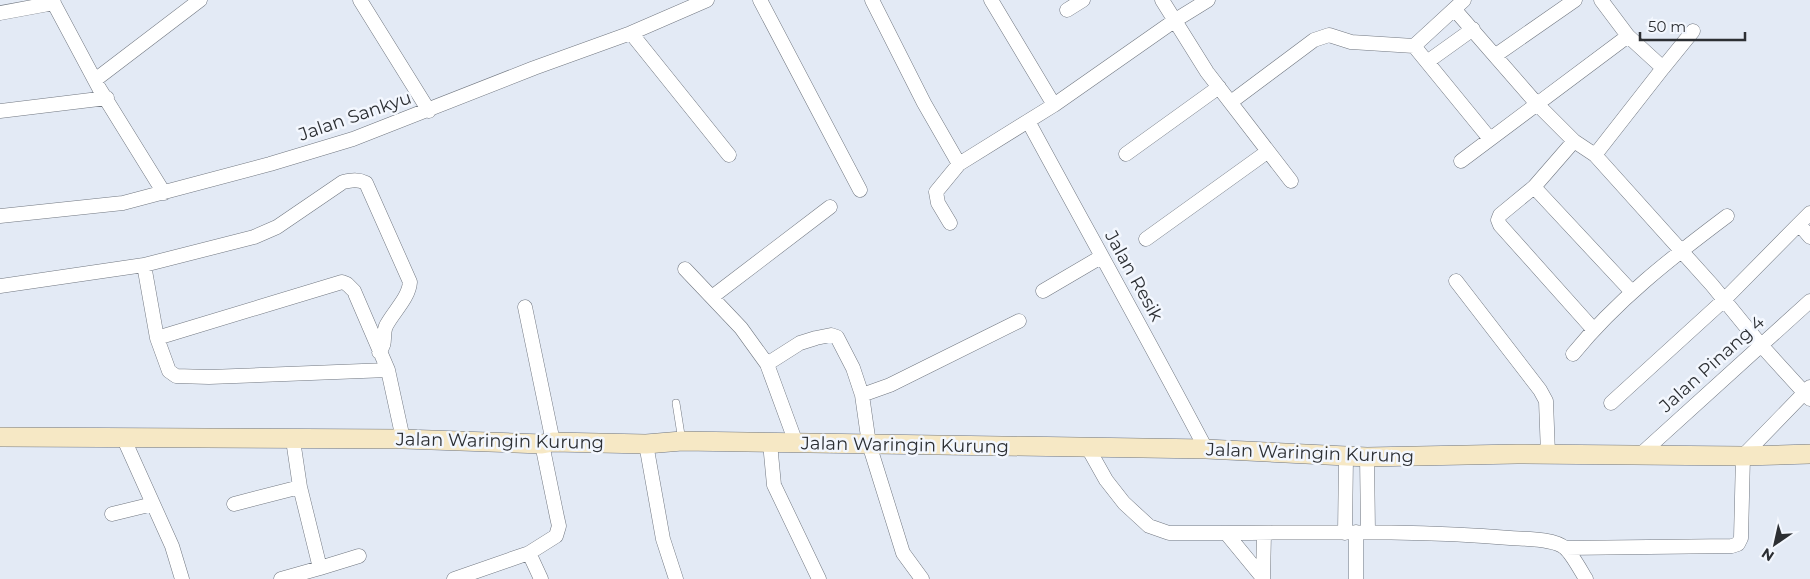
<svg xmlns="http://www.w3.org/2000/svg" width="1810" height="579" font-family="Montserrat,sans-serif">
  <style>
    .lines { fill: none; stroke-linecap: round; stroke-linejoin: round }
    .lane-casing { stroke: #717780; stroke-width: 8 }
    .street-casing { stroke: #717780; stroke-width: 15 }
    .secondary-casing { stroke: #717780; stroke-width: 20 }
    .lane { stroke: #fff; stroke-width: 7 }
    .street { stroke: #fff; stroke-width: 14 }
    .secondary { stroke: #f6e8c5; stroke-width: 19 }
    .labels { text-anchor: middle; dominant-baseline: central; stroke-width: 5; stroke-linejoin: round; paint-order: stroke }
    .street-label { font-size: 18px; fill: #2c2f33; stroke: #f3f7fe }
  </style>
  <rect width="100%" height="100%" fill="#e3eaf5"/>
  <g class="lines">
    <defs>
      <path id="lane" d="M676,403L682,441"/>
      <path id="street" d="M52,0L99,88L164,193
        M360,0L429,111
        M760,0L860,190
        M872,0L924,103L959,164
        M991,0L1054,105
        M1162,0L1207,72L1291,181
        M1067,10L1083,0
        M1455,10L1537,104L1574,141L1595,155L1712,285L1760,344L1810,399
        M0,13L54,3
        M631,33L729,155
        M1414,46L1464,0
        M1496,55L1575,0
        M1427,62L1473,29
        M1663,68L1693,31
        M95,80L200,0
        M1231,102L1314,40L1329,35L1351,42L1414,46L1490,139
        M0,111L107,98
        M1028,121C1087,230 1148,339 1206,449
        M1574,141L1534,187L1500,215L1498,220L1500,225L1593,329
        M1126,154L1219,87
        M1595,155L1663,68L1628,36L1601,0
        M1461,161L1628,36
        M1534,187L1631,291
        M0,216L123,203L270,164L353,139L534,68L631,33L707,0
        M950,223L938,203L936,192L959,164L1054,105L1174,21L1208,0
        M1799,224L1810,213
        M1146,239L1267,152
        M144,265L157,338L169,371L176,376L209,377L388,370
        M685,269L741,328L767,364L796,443
        M1456,281L1540,390L1546,401L1548,454
        M0,286L144,265L254,237L277,227L343,182C352,180 358,179 366,183L410,282C409,298 393,312 386,326C382,335 387,344 379,352
        M1043,291L1101,257
        M712,297L830,207
        M525,307L553,442
        M157,338L342,282L347,284L354,291L388,370L403,439
        M1573,354C1617,300 1671,258 1727,216
        M767,364L800,343L816,338L831,335L837,337L853,368L862,395L869,444L903,553L922,579
        M862,395L890,385L1019,321
        M1611,403L1723,301L1799,224L1810,237
        M123,437L172,546L182,579
        M770,443L774,485L819,579
        M646,444L663,539L676,579
        M1088,448L1106,480L1124,503L1149,526L1169,533C1283,534 1396,528 1510,538C1524,539 1554,538 1565,548C1572,554 1581,571 1586,579
        M1640,455L1810,301
        M1367,457L1368,531
        M234,504L300,487
        M112,514L153,504
        M1356,532V579
        M1226,533L1263,578
        M1345,533L1346,457
        M1565,548L1732,546L1738,544L1741,538L1743,456L1810,387
        M529,553L541,579
        M320,568L359,556
        M281,579L320,568L300,487L293,440
        M454,579L529,553L556,536L559,526L557,517L542,444
        M1263,579L1264,533"/>
      <path id="secondary" d="M0,437L403,439L542,444L553,442L646,444L682,441L1206,449L1367,457L1517,454L1743,456L1810,454"/>
    </defs>
    <!-- lane casing -->
    <use href="#lane" class="lane-casing"/>
    <!-- street casing -->
    <use href="#street" class="street-casing"/>
    <!-- secondary casing -->
    <use href="#secondary" class="secondary-casing"/>
    <!-- lane -->
    <use href="#lane" class="lane"/>
    <!-- street -->
    <use href="#street" class="street"/>
    <!-- secondary -->
    <use href="#secondary" class="secondary"/>
  </g>
  <g class="labels">
    <!-- street labels -->
    <g class="street-label">
      <text transform="translate(355 116) rotate(-19)">Jalan Sankyu</text>
      <text transform="translate(1134 276) rotate(61)">Jalan Resik</text>
      <text transform="translate(1712 364) rotate(-42)">Jalan Pinang 4</text>
      <text transform="translate(500 441) rotate(1)">Jalan Waringin Kurung</text>
      <text transform="translate(905 445) rotate(1)">Jalan Waringin Kurung</text>
      <text transform="translate(1310 453) rotate(2)">Jalan Waringin Kurung</text>
    </g>
  </g>
  <!-- north arrow -->
  <g transform="translate(1775 544) rotate(214)" stroke="#f3f7fe" stroke-width="4" paint-order="stroke">
  <path d="M0-4L9 19L0 12L-9 19Z" fill="#2c2f33"/>
  <text y="-8" font-size="14" font-weight="bold" text-anchor="middle" fill="#2c2f33">N</text>
  </g>
  <!-- scale -->
  <path d="M1640 32v8h105v-8" fill="none" stroke="#2c2f33" stroke-width="2.5"/>
  <text x="1648" y="32" font-size="15" fill="#2c2f33" stroke="#f3f7fe" stroke-width="4" paint-order="stroke">50 m</text>
</svg>
